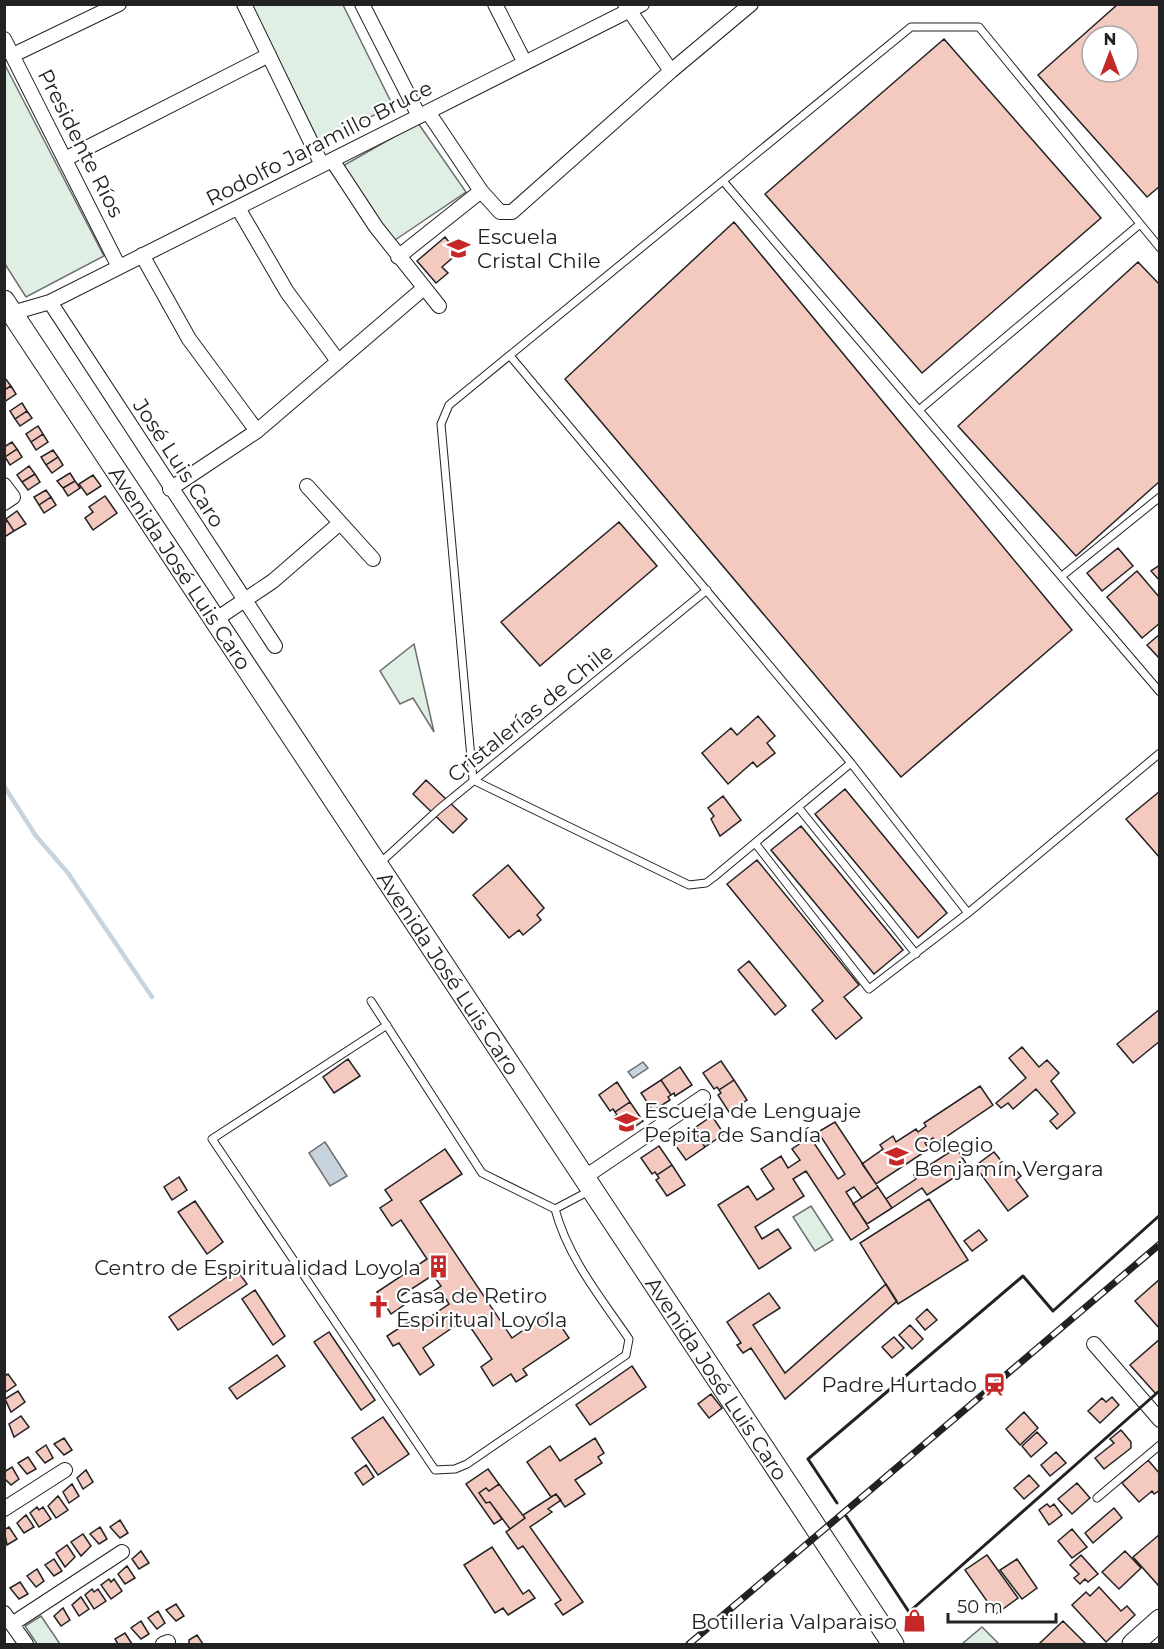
<svg xmlns="http://www.w3.org/2000/svg" width="1164" height="1649" font-family="Montserrat,sans-serif">
  <style>
    .green { fill: #e0efe3; stroke: #6f6f6f; stroke-width: 1.5 }
    .water { fill: #c7d3dd; stroke: #6f6f6f; stroke-width: 1.5 }
    .lines { fill: none; stroke-linecap: round; stroke-linejoin: round }
    .stream { stroke: #c7d3dd; stroke-width: 4.5 }
    .building { fill: #f3c9c0; stroke: #222; stroke-width: 1.5; fill-rule: evenodd }
    .service-casing { stroke: #222; stroke-width: 9 }
    .minor-casing { stroke: #222; stroke-width: 16 }
    .primary-casing { stroke: #222; stroke-width: 23 }
    .service { stroke: #fff; stroke-width: 7 }
    .minor { stroke: #fff; stroke-width: 14 }
    .primary { stroke: #fff; stroke-width: 21 }
    .rail-casing { stroke: #222; stroke-width: 7 }
    .rail { stroke: #fff; stroke-width: 4.5; stroke-dasharray: 14; stroke-linecap: butt }
    .wall { stroke: #222; stroke-width: 3 }
    .labels { text-anchor: middle; dominant-baseline: central; stroke-width: 4.5; stroke-linejoin: round; paint-order: stroke }
    .street-label { font-size: 21px; fill: #222; stroke: #fff }
    .poi-label { font-size: 21px; fill: #222; stroke: #fff; text-anchor: start }
  </style>
  <rect width="100%" height="100%" fill="#fff"/>
  <!-- green -->
  <path class="green" d="M252,5H343L393,106L319,142Z
    M4,63L104,256L26,297L5,264Z
    M418,123L466,192L392,242L341,167Z
    M414,644L434,732L413,698L400,704L380,671Z
    M811,1206L833,1240L815,1251L793,1217Z
    M41,1616L60,1644H37L25,1626Z
    M982,1627L999,1644H962Z"/>
  <!-- water -->
  <path class="water" d="M643,1062L648,1068L633,1078L628,1072Z
    M325,1142L347,1176L330,1186L309,1153Z"/>
  <g class="lines">
    <!-- stream -->
    <path class="stream" d="M4,786L36,836L68,873L152,997"/>
  </g>
  <!-- building -->
  <path class="building" d="M1118,4H1160V186L1147,197L1038,75ZM1092,36H1128V72H1092Z
    M944,39L1101,218L922,373L765,194Z
    M734,222L1072,630L901,777L565,379Z
    M445,237L458,253L442,267L448,273L436,283L417,261Z
    M1138,262L1160,285V481L1076,556L958,426Z
    M5,378L11,386L4,390V379Z
    M11,386L16,394L4,402V390Z
    M22,403L27,411L15,419L10,411Z
    M27,411L32,418L20,426L15,419Z
    M38,426L43,434L31,442L26,434Z
    M43,434L48,442L36,450L31,442Z
    M12,442L17,449L5,457L4,447Z
    M17,449L22,457L10,465L5,457Z
    M53,450L58,457L46,465L41,457Z
    M58,457L63,465L52,473L46,465Z
    M29,466L35,474L22,482L17,475Z
    M70,473L75,481L63,488L57,481Z
    M35,474L40,482L28,490L22,482Z
    M93,475L101,486L87,495L79,484Z
    M75,481L80,488L68,496L63,488Z
    M46,490L51,497L39,505L34,497Z
    M105,496L117,513L93,530L85,518L93,512L89,507Z
    M51,497L56,505L44,513L39,505Z
    M17,511L26,524L14,531L6,519Z
    M6,519L14,531L6,536L4,534Z
    M619,522L657,566L540,666L501,622Z
    M1118,548L1133,566L1102,591L1087,573Z
    M1160,565V581L1151,571Z
    M1137,571L1160,598V623L1142,638L1107,597Z
    M1160,634V659L1147,645Z
    M758,716L775,736L767,743L775,753L757,767L753,762L728,784L702,753L731,728L737,735Z
    M426,780L467,819L453,833L413,794Z
    M845,789L947,913L918,938L815,814Z
    M1160,791V858L1126,819Z
    M723,796L741,820L720,836L711,819L714,816L708,808Z
    M801,826L903,950L874,974L771,850Z
    M757,860L859,985L844,997L862,1018L836,1039L812,1010L823,1001L727,884Z
    M508,865L544,908L537,915L541,920L523,935L519,930L509,938L473,895Z
    M749,961L786,1006L775,1015L738,970Z
    M1160,1009V1041L1133,1063L1117,1044Z
    M1022,1047L1039,1067L1047,1060L1059,1073L1051,1081L1075,1113L1057,1129L1050,1121L1058,1114L1036,1089L1013,1109L1008,1103L1001,1108L996,1103L1026,1078L1009,1058Z
    M348,1059L360,1076L334,1093L323,1077Z
    M721,1061L734,1080L719,1090L717,1087L714,1089L703,1073Z
    M680,1067L692,1085L675,1096L674,1093L671,1095L661,1080Z
    M661,1080L671,1095L668,1097L670,1100L653,1111L641,1093Z
    M734,1080L747,1100L729,1112L718,1095L721,1093L719,1090Z
    M617,1082L630,1102L615,1112L613,1109L610,1111L599,1095Z
    M980,1086L993,1105L937,1143L933,1138L925,1143L929,1149L876,1184L862,1164L883,1149L880,1145L893,1136L896,1142L916,1129L918,1132L926,1126L924,1123Z
    M630,1102L643,1121L625,1133L614,1117L617,1115L615,1112Z
    M712,1116L724,1134L705,1147L695,1132L698,1130L696,1127Z
    M835,1122L878,1187L862,1198L854,1187L846,1192L869,1228L851,1240L806,1171L793,1179L804,1196L755,1227L762,1239L778,1229L791,1248L759,1269L718,1205L748,1186L757,1200L774,1189L761,1169L781,1156L788,1168L800,1160L792,1149L810,1137L838,1179L845,1174L818,1132Z
    M690,1131L692,1134L695,1132L705,1147L686,1160L673,1142Z
    M659,1146L672,1165L657,1175L655,1172L652,1174L641,1158Z
    M956,1148L969,1168L927,1195L922,1188L892,1208L886,1199L916,1179L914,1175Z
    M445,1149L462,1174L420,1201L512,1338L551,1311L569,1338L523,1369L527,1375L516,1382L511,1374L493,1386L481,1367L492,1359L465,1319L423,1348L434,1365L420,1375L399,1343L393,1346L387,1336L410,1321L415,1327L449,1304L446,1299L439,1303L432,1292L441,1286L433,1275L399,1297L404,1305L391,1314L377,1292L427,1259L401,1220L392,1226L380,1208L392,1200L385,1190Z
    M994,1152L1007,1168L1012,1165L1021,1176L1016,1180L1028,1196L1008,1211L975,1166Z
    M672,1165L685,1185L667,1196L656,1180L659,1178L657,1175Z
    M179,1177L187,1190L172,1200L164,1187Z
    M878,1187L892,1208L867,1224L853,1204Z
    M929,1199L968,1260L898,1304L860,1243Z
    M195,1201L223,1242L207,1254L178,1212Z
    M979,1230L987,1240L972,1251L964,1241Z
    M237,1270L247,1284L178,1330L169,1317Z
    M1160,1279V1329L1135,1301Z
    M886,1284L897,1301L785,1399L751,1348L743,1353L737,1345L741,1343L727,1322L769,1293L780,1308L753,1325L785,1373Z
    M255,1290L285,1336L273,1345L242,1299Z
    M927,1309L937,1320L925,1330L916,1319Z
    M910,1325L923,1339L912,1349L899,1335Z
    M329,1332L375,1400L361,1410L314,1342Z
    M894,1337L904,1348L892,1358L882,1347Z
    M1160,1339V1391L1156,1394L1130,1365Z
    M277,1355L285,1366L237,1399L229,1388Z
    M632,1366L646,1387L590,1425L576,1405Z
    M8,1374L16,1385L4,1393V1376Z
    M18,1391L25,1402L11,1412L5,1399Z
    M711,1394L722,1408L709,1418L698,1404Z
    M1112,1397L1119,1405L1100,1423L1088,1411L1102,1398L1106,1402Z
    M1024,1412L1038,1428L1020,1445L1006,1429Z
    M21,1416L29,1427L14,1437L9,1424Z
    M383,1417L409,1454L378,1475L352,1438Z
    M1121,1430L1131,1442V1448L1104,1469L1095,1458L1114,1443L1110,1439Z
    M1037,1432L1047,1443L1031,1457L1022,1446Z
    M64,1438L72,1450L64,1455L54,1444Z
    M595,1438L604,1453L598,1457L602,1463L575,1480L585,1494L565,1507L556,1494L551,1497L527,1462L550,1446L560,1461Z
    M46,1445L53,1458L45,1463L36,1452Z
    M1056,1452L1066,1463L1050,1476L1041,1465Z
    M28,1457L36,1469L27,1474L18,1463Z
    M1148,1460L1160,1474V1490L1154,1494L1152,1491L1139,1502L1122,1483Z
    M366,1465L374,1477L363,1485L355,1473Z
    M12,1467L19,1479L11,1485L4,1478V1472Z
    M488,1469L499,1484L489,1491L486,1488L479,1493L486,1503L490,1502L502,1519L494,1524L466,1484Z
    M86,1470L93,1482L83,1489L77,1478Z
    M1029,1475L1039,1486L1024,1499L1014,1488Z
    M1077,1483L1090,1498L1072,1514L1058,1499Z
    M72,1484L79,1496L69,1503L63,1492Z
    M499,1484L525,1518L510,1529L490,1502L486,1503L479,1493L486,1488L489,1491Z
    M556,1494L561,1500L548,1509L552,1512L530,1527L583,1602L563,1615L555,1604L561,1600L523,1546L518,1549L506,1532L525,1518L523,1515Z
    M58,1496L68,1510L56,1518L48,1506Z
    M1047,1504L1050,1507L1054,1504L1062,1515L1049,1525L1039,1510Z
    M37,1507L39,1510L43,1507L51,1519L39,1527L30,1513Z
    M1114,1508L1122,1518L1093,1543L1085,1533Z
    M26,1515L34,1527L24,1533L17,1523Z
    M120,1520L128,1533L120,1538L110,1527Z
    M9,1527L17,1539L7,1545L4,1530Z
    M100,1527L107,1539L99,1544L90,1534Z
    M1072,1529L1087,1547L1072,1558L1058,1541Z
    M83,1534L91,1546L81,1556L71,1542Z
    M1160,1534V1584L1158,1585L1133,1557Z
    M67,1545L75,1557L65,1567L56,1553Z
    M492,1547L523,1594L529,1590L535,1598L508,1615L503,1608L495,1613L464,1565Z
    M141,1551L149,1563L139,1569L132,1559Z
    M1125,1551L1141,1568L1119,1589L1102,1572Z
    M987,1555L1018,1598L996,1614L965,1570Z
    M1081,1555L1098,1574L1088,1582L1085,1579L1080,1584L1074,1578L1079,1574L1070,1565Z
    M54,1559L62,1571L54,1576L45,1565Z
    M1017,1559L1037,1588L1022,1599L1000,1570Z
    M127,1566L135,1578L125,1584L118,1574Z
    M37,1569L44,1581L36,1587L27,1576Z
    M109,1579L111,1582L114,1579L122,1591L111,1599L101,1585Z
    M20,1582L28,1594L19,1599L10,1588Z
    M1099,1587L1121,1611L1127,1606L1135,1615L1106,1642L1072,1605L1086,1592L1090,1596Z
    M92,1589L94,1592L98,1589L106,1601L94,1609L85,1595Z
    M81,1597L89,1609L79,1616L72,1605Z
    M176,1604L184,1616L176,1621L166,1610Z
    M63,1608L70,1620L61,1626L54,1616Z
    M158,1611L165,1623L157,1629L148,1618Z
    M141,1621L149,1634L141,1639L131,1628Z
    M1063,1621L1086,1644H1039Z
    M125,1633L132,1644H118L115,1639Z
    M197,1635L203,1644H189V1640Z"/>
  <g class="lines">
    <defs>
      <path id="service" d="M723,181L1160,692
        M511,357L851,763L968,913
        M919,410L1140,224
        M1062,576L1160,497
        M851,763L714,877L706,883L689,885L473,780L441,424L449,405L911,27H979L1160,248
        M798,807L916,954
        M755,843L869,989L968,913L1160,753
        M380,863L439,809L707,590
        M371,1001L482,1173L555,1209C568,1258 601,1298 629,1339L626,1355L467,1464L455,1469L435,1470L212,1139L387,1025
        M555,1209L591,1190
        M1097,1498L1160,1445"/>
      <path id="minor" d="M244,4L322,165
        M362,4L419,116
        M495,4L525,63
        M625,4L671,71
        M4,39L119,267
        M13,55L119,4
        M428,112L481,191L500,212H512L671,71L751,4
        M65,159L269,55
        M332,160L376,227L439,306
        M238,208L287,292L338,361
        M142,255L189,339L257,431
        M398,257L481,191
        M50,302L275,646
        M12,313L50,302L642,4
        M4,485L13,497L4,503
        M307,486L373,559
        M170,489L257,431L424,288
        M215,620L273,581L340,523
        M585,1177L703,1097
        M1094,1344L1160,1420
        M4,1509L65,1470
        M4,1613L26,1644
        M12,1624L122,1552
        M163,1644L168,1642"/>
      <g id="primary">
        <path id="s1" d="M4,301L893,1644"/>
        <path d="M1133,1644L1160,1620"/>
      </g>
    </defs>
    <!-- service casing -->
    <use href="#service" class="service-casing"/>
    <!-- minor casing -->
    <use href="#minor" class="minor-casing"/>
    <!-- primary casing -->
    <use href="#primary" class="primary-casing"/>
    <!-- service -->
    <use href="#service" class="service"/>
    <!-- minor -->
    <use href="#minor" class="minor"/>
    <!-- primary -->
    <use href="#primary" class="primary"/>
    <defs>
      <path id="rail" d="M689,1644L1160,1244"/>
    </defs>
    <!-- rail casing -->
    <use href="#rail" class="rail-casing"/>
    <!-- rail -->
    <use href="#rail" class="rail"/>
    <!-- wall -->
    <path class="wall" d="M837,1503L808,1459L1023,1276L1053,1311L1160,1215
      M846,1516L909,1612L1158,1392"/>
  </g>
  <!-- icons -->
  <defs>
    <symbol id="school-bare" viewBox="-9 -9 18 18"><path d="M0-5L7-2L0 1L-7-2ZM-4 1L0 2.5L4 1V4Q0 6-4 4Z" fill="#c62828" stroke="#fff" stroke-width="2.5" paint-order="stroke"/></symbol>
    <symbol id="building-bare" viewBox="-9 -9 18 18"><path d="M-4-6H4V6H1V3H-1V6H-4ZM-2.5-4.3h1.7v1.8h-1.7ZM.8-4.3h1.7v1.8H.8ZM-2.5-1h1.7V.8h-1.7ZM.8-1h1.7V.8H.8Z" fill="#c62828" stroke="#fff" stroke-width="2.5" paint-order="stroke"/></symbol>
    <symbol id="church-bare" viewBox="-9 -9 18 18"><path d="M-1.2-6h2.4v3.5h3.3v2.4h-3.3V6h-2.4V-.1h-3.3v-2.4h3.3Z" fill="#c62828" stroke="#fff" stroke-width="2.5" paint-order="stroke"/></symbol>
    <symbol id="station-bare" viewBox="-9 -9 18 18"><path d="M-3-6H3Q5-6 5-4V2Q5 4 3 4L4.5 6H3L1.5 4h-3L-3 6H-4.5L-3 4Q-5 4-5 2V-4Q-5-6-3-6ZM-3.5-4v3h7v-3ZM-3.5 1v1.5H-2V1ZM2 1v1.5H3.5V1Z" fill="#c62828" stroke="#fff" stroke-width="2.5" paint-order="stroke"/></symbol>
    <symbol id="shop-bare" viewBox="-9 -9 18 18"><path d="M-5-2.5h2.3a2.7 3.5 0 0 1 5.4 0H5L5.5 6h-11ZM-1.5-2.5h3a1.5 2.3 0 0 0-3 0Z" fill="#c62828" stroke="#fff" stroke-width="2.5" paint-order="stroke"/></symbol>
  </defs>
  <g fill-rule="evenodd">
    <use href="#school-bare" x="442" y="232" width="33" height="33"/>
    <use href="#school-bare" x="610" y="1106" width="33" height="33"/>
    <use href="#school-bare" x="880" y="1140" width="33" height="33"/>
    <use href="#building-bare" x="422" y="1250" width="33" height="33"/>
    <use href="#church-bare" x="362" y="1290" width="33" height="33"/>
    <use href="#station-bare" x="978" y="1368" width="33" height="33"/>
    <use href="#shop-bare" x="898" y="1604" width="33" height="33"/>
  </g>
  <g class="labels">
    <!-- street labels -->
    <g class="street-label">
      <text transform="translate(81 143) rotate(63)">Presidente Ríos</text>
      <text transform="translate(319 143) rotate(-27)">Rodolfo Jaramillo Bruce</text>
      <text transform="translate(179 463) rotate(57)">José Luis Caro</text>
      <text stroke="none"><textPath href="#s1" startOffset="320">Avenida José Luis Caro</textPath></text>
      <text transform="translate(530 713) rotate(-39)">Cristalerías de Chile</text>
      <text stroke="none"><textPath href="#s1" startOffset="806">Avenida José Luis Caro</textPath></text>
      <text stroke="none"><textPath href="#s1" startOffset="1292">Avenida José Luis Caro</textPath></text>
    </g>
    <!-- poi labels -->
    <g class="poi-label">
      <text x="477" y="236">Escuela<tspan x="477" dy="24">Cristal Chile</tspan></text>
      <text x="644" y="1110">Escuela de Lenguaje<tspan x="644" dy="24">Pepita de Sandía</tspan></text>
      <text x="914" y="1144">Colegio<tspan x="914" dy="24">Benjamín Vergara</tspan></text>
      <text x="421" y="1267" text-anchor="end">Centro de Espiritualidad Loyola</text>
      <text x="396" y="1295">Casa de Retiro<tspan x="396" dy="24">Espiritual Loyola</tspan></text>
      <text x="977" y="1384" text-anchor="end">Padre Hurtado</text>
      <text x="897" y="1621" text-anchor="end">Botilleria Valparaiso</text>
    </g>
  </g>
  <!-- border -->
  <rect width="1164" height="1649" fill="none" stroke="#222222" stroke-width="12"/>
  <!-- north arrow -->
  <g transform="translate(1110 54)"><circle r="28" fill="#ffffff" stroke="#a7a7a7" stroke-width="1.5"/>
  <path d="M0-4.5L10 22L0 15L-10 22Z" fill="#c62828"/>
  <text y="-9" font-size="16" font-weight="bold" text-anchor="middle" fill="#222222">N</text>
  </g>
  <!-- scale -->
  <path d="M948 1613v9h108v-9" fill="none" stroke="#222222" stroke-width="3"/>
  <text x="957" y="1613" font-size="18" fill="#222222" stroke="#ffffff" stroke-width="4.5" paint-order="stroke">50 m</text>
</svg>
